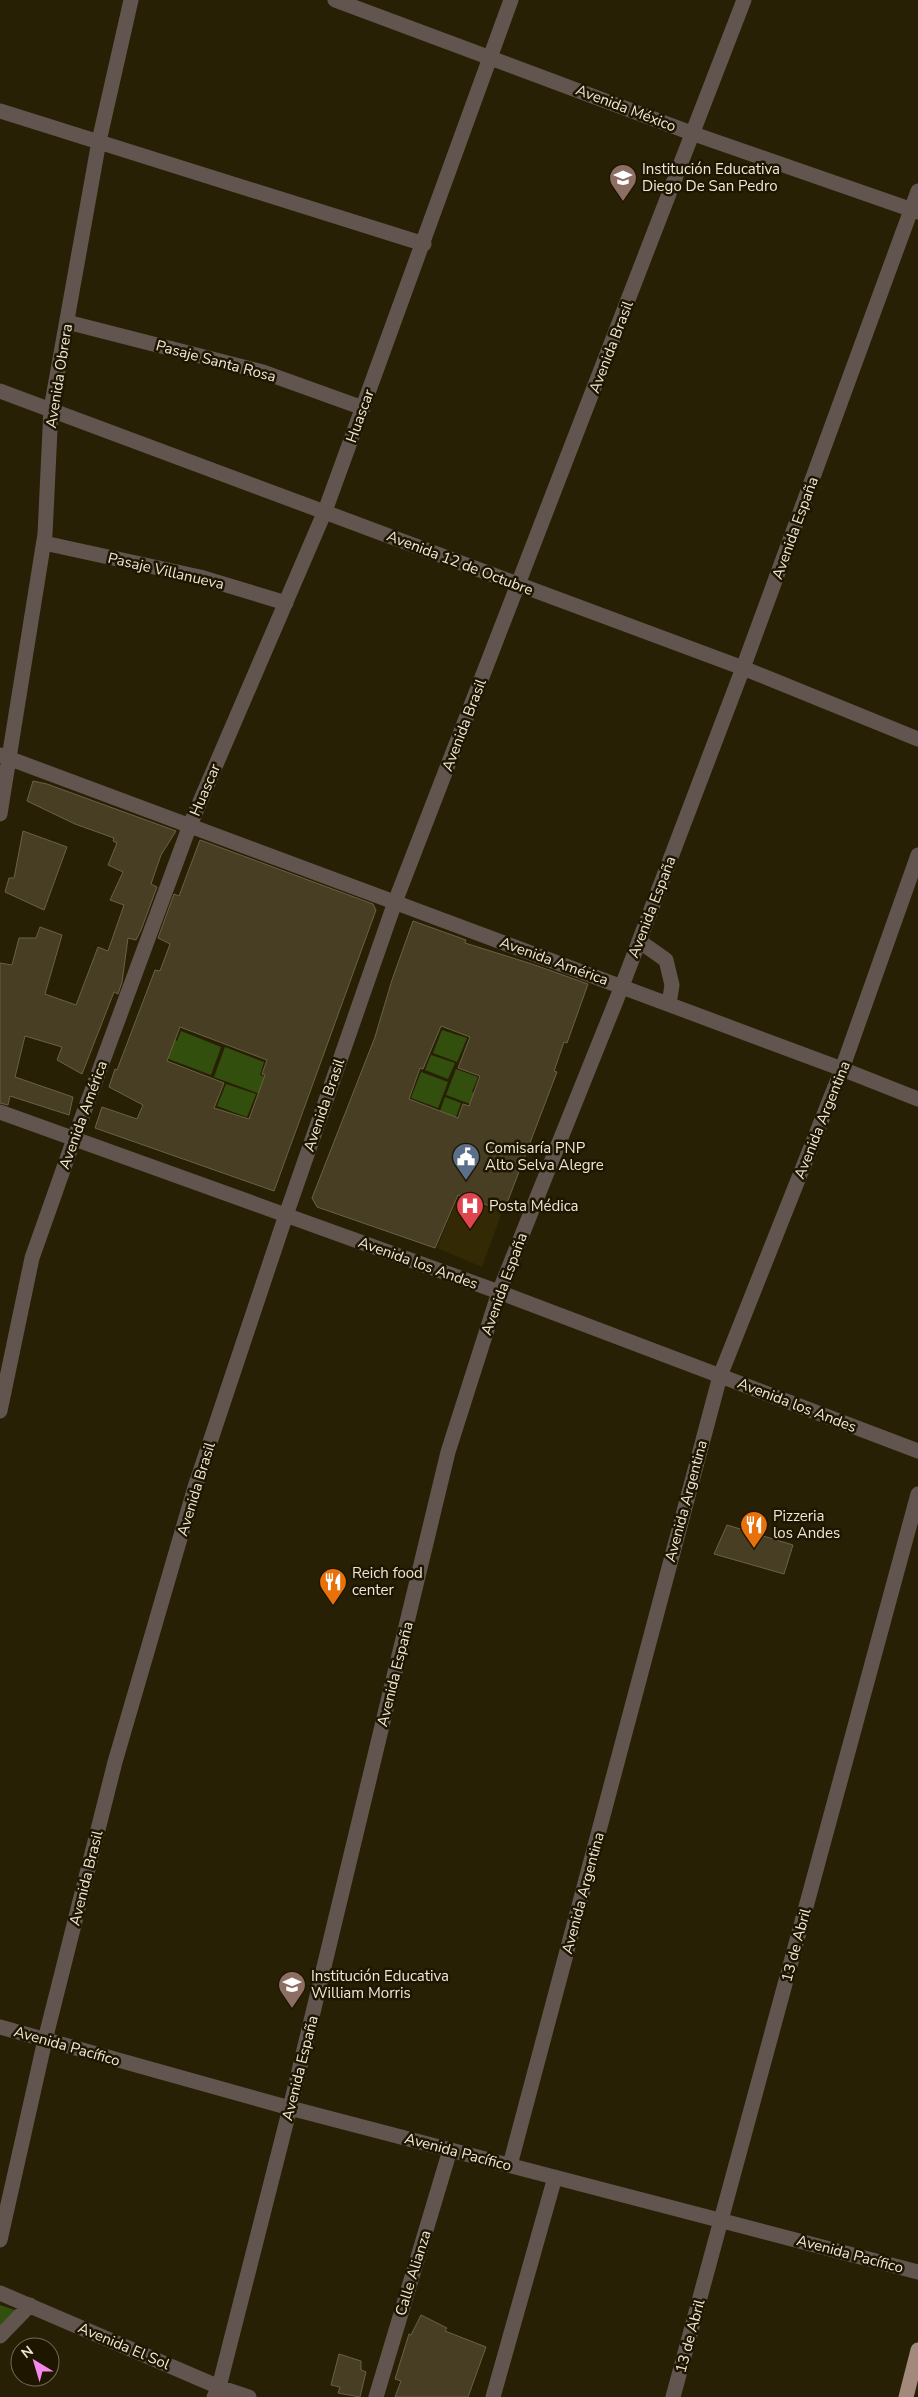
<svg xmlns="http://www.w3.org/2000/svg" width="918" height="2397" font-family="'Nunito Sans',sans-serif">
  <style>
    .built { fill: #342905 }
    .green { fill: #334f0d }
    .building { fill: #473e23; stroke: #6b6145; fill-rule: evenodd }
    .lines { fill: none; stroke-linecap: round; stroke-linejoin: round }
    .minor { stroke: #62554f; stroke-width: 15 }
    .major { stroke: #a3897c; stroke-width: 15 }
    .labels { text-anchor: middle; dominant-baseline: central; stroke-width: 5; stroke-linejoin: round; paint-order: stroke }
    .street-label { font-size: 15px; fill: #ece7d7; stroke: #1f1600 }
    .poi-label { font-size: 15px; fill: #ece7d7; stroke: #1f1600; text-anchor: start }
  </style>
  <rect width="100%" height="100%" fill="#282005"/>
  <!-- built -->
  <path class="built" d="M459,1196L502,1212L482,1267L437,1248Z"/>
  <!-- green -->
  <path class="green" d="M442,1030L467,1038L457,1062L433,1053Z
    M181,1031L221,1047L211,1075L161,1056L169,1037L177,1041Z
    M225,1047L264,1062L260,1075L266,1077L260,1094L214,1077Z
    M431,1055L455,1063L448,1079L425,1070Z
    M456,1069L478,1077L472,1092L480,1095L476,1106L446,1095Z
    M421,1072L448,1082L438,1108L411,1098Z
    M226,1084L256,1094L247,1117L217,1106Z
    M445,1097L461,1103L452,1128L436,1122Z
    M0,2305L18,2311L0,2329Z"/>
  <!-- building -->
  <path class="building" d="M33,781L47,784L176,831L161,855L151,884L157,887L141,930L136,940L128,938L122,982L118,994L114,992L82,1074L57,1060L62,1047L25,1036L15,1077L73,1097L69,1115L10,1096L8,1105L0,1103V963L12,965L19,938H36L40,927L62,935L45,994L76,1005L98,947L108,951L124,905L110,900L123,872L108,865L117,843L113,841L114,838L75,824L27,801Z
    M23,831L67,847L44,910L5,892L9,878H14Z
    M200,840L373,904L376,910L274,1191L95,1128L102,1107L137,1119L143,1105L109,1087L115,1069L117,1070L155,970L160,971L170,944L158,938L174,894L179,896ZM180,1027L267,1060L262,1074L265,1075L249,1119L214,1108L224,1083L167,1061Z
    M413,921L466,940L465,943L532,964L588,984L567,1043L564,1042L554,1071L557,1072L504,1211L458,1195L435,1248L317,1207L312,1198L375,1037L392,980ZM441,1026L470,1037L458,1068L480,1076L469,1106L463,1104L458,1118L409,1099L420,1068L423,1069Z
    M727,1525L793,1545L784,1574L714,1554Z
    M421,2315L447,2328L445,2331L486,2347L468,2397H395L401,2381L395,2379L409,2334L411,2335Z
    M339,2354L361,2361V2370L366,2372L360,2397L338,2393L340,2387L331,2385Z"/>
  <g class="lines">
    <!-- minor -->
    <path class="minor" d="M335,0L694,134L918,212
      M0,111L424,244
      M67,322L263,372L363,408
      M0,391L743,668L918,739
      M44,543L200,577L286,603
      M0,755L842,1069L918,1099
      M0,814L45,534L51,409L99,141L131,0
      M639,941L666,960L672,985L669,1004
      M0,1112L499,1292L918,1451
      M0,1411L32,1258L74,1139L190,825L325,511L511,0
      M0,2027L290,2108L918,2272
      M510,2165L720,1376L842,1069L918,855
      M0,2240L45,2040L115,1762L195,1487L286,1215L395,902L744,0
      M0,2293L219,2387L249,2397
      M0,2336L30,2305
      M214,2397L219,2387L290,2108L448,1452L499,1292L622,986L743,668L918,191
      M376,2397L450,2150
      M493,2397L555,2177
      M673,2397L918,1494"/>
    <!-- major -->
    <path class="major" d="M906,2397L918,2350"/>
  </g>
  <!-- icons -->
  <defs>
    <symbol id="school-pin" viewBox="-11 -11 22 30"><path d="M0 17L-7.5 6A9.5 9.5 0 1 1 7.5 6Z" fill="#8d6e63" stroke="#1f1600"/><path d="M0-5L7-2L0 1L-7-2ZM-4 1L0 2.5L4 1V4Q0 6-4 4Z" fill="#fff"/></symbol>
    <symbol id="civic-pin" viewBox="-11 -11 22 30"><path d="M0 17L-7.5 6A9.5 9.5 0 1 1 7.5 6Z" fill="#5c6f8a" stroke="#1f1600"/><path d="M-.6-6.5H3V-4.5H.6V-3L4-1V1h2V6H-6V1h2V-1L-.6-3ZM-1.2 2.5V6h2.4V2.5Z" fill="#fff"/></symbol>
    <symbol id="hospital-pin" viewBox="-11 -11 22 30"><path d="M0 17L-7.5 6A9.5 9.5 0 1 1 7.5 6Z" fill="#e0444e" stroke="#1f1600"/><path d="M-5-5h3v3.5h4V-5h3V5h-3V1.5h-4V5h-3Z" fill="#fff"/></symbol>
    <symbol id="restaurant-pin" viewBox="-11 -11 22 30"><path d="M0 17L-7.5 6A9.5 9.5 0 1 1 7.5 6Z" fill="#e8710a" stroke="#1f1600"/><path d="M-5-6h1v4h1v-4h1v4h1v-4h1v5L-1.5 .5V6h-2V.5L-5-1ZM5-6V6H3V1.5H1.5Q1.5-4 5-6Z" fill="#fff"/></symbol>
  </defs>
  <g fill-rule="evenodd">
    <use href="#school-pin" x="607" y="162" width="32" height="43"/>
    <use href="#civic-pin" x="450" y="1141" width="32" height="43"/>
    <use href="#hospital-pin" x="454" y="1190" width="32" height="43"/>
    <use href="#restaurant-pin" x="738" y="1509" width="32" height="43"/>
    <use href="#restaurant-pin" x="317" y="1566" width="32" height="43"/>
    <use href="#school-pin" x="276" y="1969" width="32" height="43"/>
  </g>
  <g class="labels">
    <!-- street labels -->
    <g class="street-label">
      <text transform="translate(626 108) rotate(21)">Avenida México</text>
      <text transform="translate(611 347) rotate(-69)">Avenida Brasil</text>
      <text transform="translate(216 361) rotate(15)">Pasaje Santa Rosa</text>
      <text transform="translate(59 376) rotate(-81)">Avenida Obrera</text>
      <text transform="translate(360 416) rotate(-70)">Huascar</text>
      <text transform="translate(795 528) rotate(-70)">Avenida España</text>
      <text transform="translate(460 563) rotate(21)">Avenida 12 de Octubre</text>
      <text transform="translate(166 571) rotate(13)">Pasaje Villanueva</text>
      <text transform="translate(464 725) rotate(-69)">Avenida Brasil</text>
      <text transform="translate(205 790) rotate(-67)">Huascar</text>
      <text transform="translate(652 907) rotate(-69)">Avenida España</text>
      <text transform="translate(554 961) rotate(20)">Avenida América</text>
      <text transform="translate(324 1105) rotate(-71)">Avenida Brasil</text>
      <text transform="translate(83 1115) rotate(-70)">Avenida América</text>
      <text transform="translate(822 1120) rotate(-68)">Avenida Argentina</text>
      <text transform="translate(418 1263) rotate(20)">Avenida los Andes</text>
      <text transform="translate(504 1284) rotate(-70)">Avenida España</text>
      <text transform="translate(797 1405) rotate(21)">Avenida los Andes</text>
      <text transform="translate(196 1489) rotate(-73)">Avenida Brasil</text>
      <text transform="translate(686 1501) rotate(-75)">Avenida Argentina</text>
      <text transform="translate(395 1674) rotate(-76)">Avenida España</text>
      <text transform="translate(86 1878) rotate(-76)">Avenida Brasil</text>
      <text transform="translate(583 1893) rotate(-75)">Avenida Argentina</text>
      <text transform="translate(796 1945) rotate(-75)">13 de Abril</text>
      <text transform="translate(67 2046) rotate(16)">Avenida Pacífico</text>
      <text transform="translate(300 2068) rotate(-76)">Avenida España</text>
      <text transform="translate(458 2152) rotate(15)">Avenida Pacífico</text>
      <text transform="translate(850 2254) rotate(15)">Avenida Pacífico</text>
      <text transform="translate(413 2273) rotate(-73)">Calle Alianza</text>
      <text transform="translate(690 2336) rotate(-75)">13 de Abril</text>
      <text transform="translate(124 2346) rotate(23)">Avenida El Sol</text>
    </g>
    <!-- poi labels -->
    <g class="poi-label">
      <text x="642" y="169">Institución Educativa<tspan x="642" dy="17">Diego De San Pedro</tspan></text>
      <text x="485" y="1148">Comisaría PNP<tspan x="485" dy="17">Alto Selva Alegre</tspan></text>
      <text x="489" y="1206">Posta Médica</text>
      <text x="773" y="1516">Pizzeria<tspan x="773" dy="17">los Andes</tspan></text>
      <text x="352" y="1573">Reich food<tspan x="352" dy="17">center</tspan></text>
      <text x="311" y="1976">Institución Educativa<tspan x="311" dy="17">William Morris</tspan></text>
    </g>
  </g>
  <!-- north arrow -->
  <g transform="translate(35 2362) rotate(322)"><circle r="24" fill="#1f1600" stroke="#716a56"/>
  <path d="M0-4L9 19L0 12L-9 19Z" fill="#f688ed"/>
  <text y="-8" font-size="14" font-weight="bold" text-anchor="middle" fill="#ece7d7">N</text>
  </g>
</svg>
